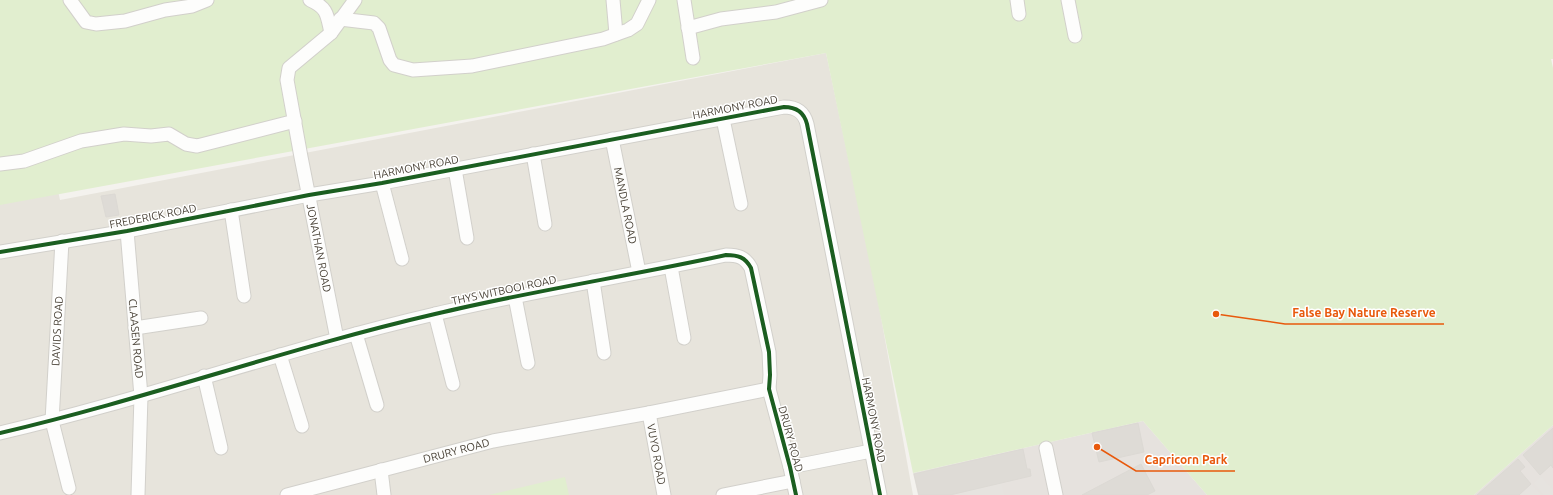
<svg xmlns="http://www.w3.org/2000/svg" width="1553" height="495" font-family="Ubuntu,sans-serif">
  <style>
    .residential { fill: #e7e4dc }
    .industrial { fill: #e6e2de }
    .green { fill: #e1eecf }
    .parking { fill: #e6e3df }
    .building { fill: #dedbd6; stroke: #dcd9d4 }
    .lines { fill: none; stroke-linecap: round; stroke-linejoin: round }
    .minor-casing { stroke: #d2d0cb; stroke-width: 15 }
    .minor { stroke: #fdfdfc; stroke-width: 13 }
    .cycleway-casing { stroke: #fff; stroke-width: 6 }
    .cycleway { stroke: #1b5e20; stroke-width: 4 }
    .labels { text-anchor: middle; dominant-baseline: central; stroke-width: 3; stroke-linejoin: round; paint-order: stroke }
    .street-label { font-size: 11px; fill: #4b4439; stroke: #fff }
    .leader { fill: none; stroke: #e8590c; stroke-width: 1.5 }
    .callout-dot { fill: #e8590c; stroke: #fff; stroke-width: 1.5 }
    .callout-label { font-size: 12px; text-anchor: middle; font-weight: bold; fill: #e8590c; stroke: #fff; stroke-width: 3; stroke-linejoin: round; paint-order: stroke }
  </style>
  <rect width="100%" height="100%" fill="#f4f2ee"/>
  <!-- residential -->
  <path class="residential" d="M826,53L875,284L913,495H0V177H55L60,200Z"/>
  <!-- industrial -->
  <path class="industrial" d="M1143,421L1207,495H918L913,473Z
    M1553,425V495H1474Z"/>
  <!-- green -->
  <path class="green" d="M0,0H1553V59H1551L1553,68V425L1474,495H1207L1143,421L913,473L826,53L0,205Z
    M565,477L569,495H489Z"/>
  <!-- parking -->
  <path class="parking" d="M1541,477L1553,490V495H1544L1534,483Z
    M1001,483L1004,495H950Z
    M1531,484L1541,495H1519Z"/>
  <!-- building -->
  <path class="building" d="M115,194L119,215L106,217L101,196Z
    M1138,423L1144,452L1099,462L1092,433Z
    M1553,428V468L1551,465L1540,475L1523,455Z
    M1023,449L1027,469H1030L1031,476L950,495H919L914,474Z
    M1518,459L1525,467L1520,471L1531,484L1519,495H1477Z
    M1141,464L1155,491L1147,495H1082Z"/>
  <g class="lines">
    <defs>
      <g id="minor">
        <path d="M70,0L86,22L96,24L125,21L165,10L192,6L207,0"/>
        <path d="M310,0C328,8 327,15 331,33"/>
        <path d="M613,0L616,34"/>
        <path d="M684,0L693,58"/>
        <path d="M1017,0L1019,14"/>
        <path d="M1068,0L1075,36"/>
        <path d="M340,19L374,23L379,28L390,60L394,65L413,70L472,66L603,39L628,30L637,24L649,0"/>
        <path d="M688,28L721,19L776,12L821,0"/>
        <path d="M723,119L741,204"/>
        <path id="s1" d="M612,139L639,272"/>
        <path d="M533,154L545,224"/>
        <path d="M0,164L24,161L81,141L124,134L151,136L169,134L186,144L197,146L295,121"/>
        <path d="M455,169L467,238"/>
        <path d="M382,183L402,259"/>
        <path d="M231,210L244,296"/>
        <path id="s2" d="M127,231L141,396L138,495"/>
        <path d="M62,241L52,421L69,488"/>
        <path d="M0,252L127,231L309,195L382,183L784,107C796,107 804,112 807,124L880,495"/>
        <path d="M671,267L684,338"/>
        <path d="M593,281L604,353"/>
        <path d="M515,297L528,363"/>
        <path d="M435,314L453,384"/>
        <path d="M135,328L201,318"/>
        <path d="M356,334L377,405"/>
        <path d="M337,339L301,157L287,80L289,68L331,33L355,0"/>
        <path d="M280,355L302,426"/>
        <path d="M204,376L221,448"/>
        <path id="s3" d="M649,413L664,495"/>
        <path d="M0,433C146,399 288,348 435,314C531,291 629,276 726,255C738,255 745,257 751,268L769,352L770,375L769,389L790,467L796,495"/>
        <path d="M1046,448L1056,495"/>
        <path d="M790,467L871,451"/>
        <path d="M381,470L384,495"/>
        <path id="s4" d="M287,495L493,441L649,413L769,389"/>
        <path d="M723,495L793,481"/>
      </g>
    </defs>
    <!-- minor casing -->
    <use href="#minor" class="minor-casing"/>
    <!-- minor -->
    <use href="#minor" class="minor"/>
    <defs>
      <path id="cycleway" d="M0,252L127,231L309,195L382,183L784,107C796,107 804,112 807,124L880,495
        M0,433C146,399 288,348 435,314C531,291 629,276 726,255C738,255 745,257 751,268L769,352L770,375L769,389L790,467L796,495"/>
    </defs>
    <!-- cycleway casing -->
    <use href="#cycleway" class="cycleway-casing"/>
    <!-- cycleway -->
    <use href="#cycleway" class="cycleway"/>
  </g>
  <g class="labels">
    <!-- street labels -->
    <g class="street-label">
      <text transform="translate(735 107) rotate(-11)">HARMONY ROAD</text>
      <text transform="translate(416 167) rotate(-11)">HARMONY ROAD</text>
      <text stroke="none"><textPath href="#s1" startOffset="68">MANDLA ROAD</textPath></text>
      <text transform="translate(153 216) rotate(-11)">FREDERICK ROAD</text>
      <text transform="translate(319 248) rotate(79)">JONATHAN ROAD</text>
      <text transform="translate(504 290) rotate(-12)">THYS WITBOOI ROAD</text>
      <text transform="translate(57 331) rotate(-87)">DAVIDS ROAD</text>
      <text stroke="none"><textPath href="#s2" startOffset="108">CLAASEN ROAD</textPath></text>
      <text transform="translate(874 420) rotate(79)">HARMONY ROAD</text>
      <text transform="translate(791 439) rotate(75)">DRURY ROAD</text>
      <text stroke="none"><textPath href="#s4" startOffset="175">DRURY ROAD</textPath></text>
      <text stroke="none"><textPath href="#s3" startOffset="42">VUYO ROAD</textPath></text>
    </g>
  </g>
  <!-- callouts -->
  <path class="leader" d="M1216 314L1285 324H1444M1097 447L1136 471H1235"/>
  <g class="callout-dot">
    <circle cx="1216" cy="314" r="4"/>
    <circle cx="1097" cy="447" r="4"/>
  </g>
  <g class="callout-label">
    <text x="1364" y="317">False Bay Nature Reserve</text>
    <text x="1186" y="464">Capricorn Park</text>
  </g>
</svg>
